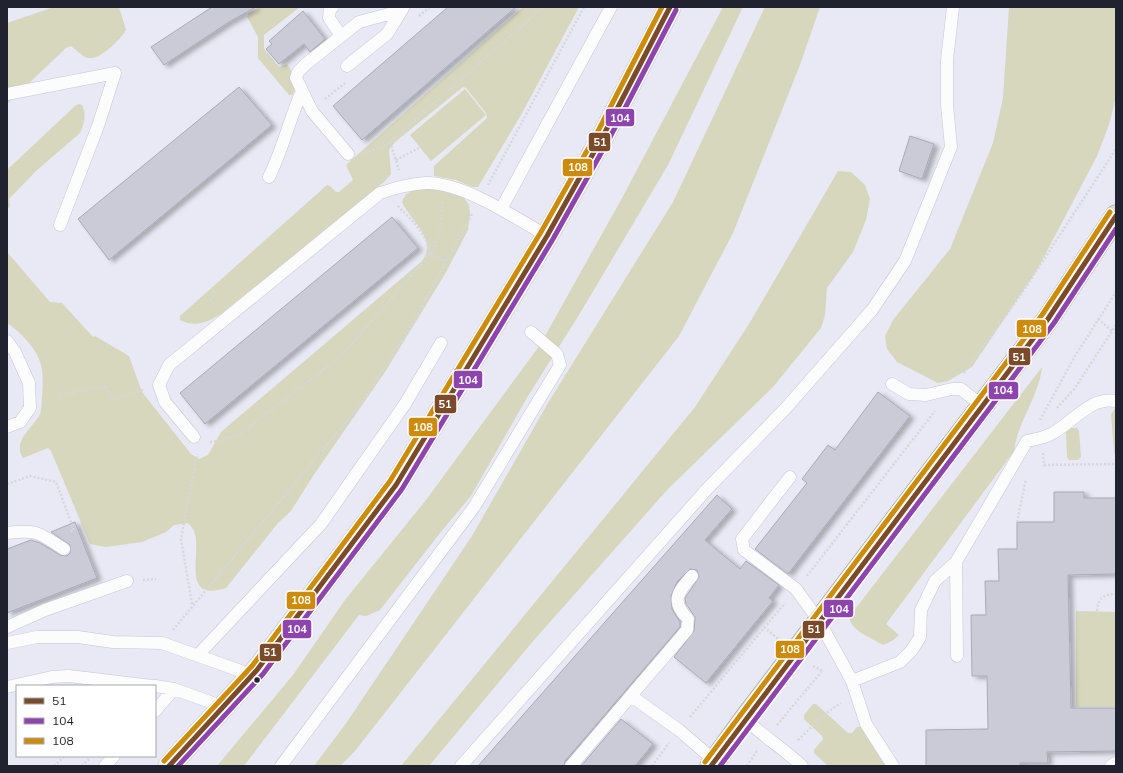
<svg xmlns="http://www.w3.org/2000/svg" width="1123" height="773" font-family="Mulish,sans-serif">
  <style>
    .green { fill: #d6d7bc }
    .building { fill: #cacbd6; stroke: #a9aab5; filter: url(#shadow) }
    .lines { fill: none; stroke-linecap: round; stroke-linejoin: round }
    .service-casing { stroke: #c5c6d1; stroke-width: 13 }
    .secondary-casing { stroke: #c5c6d1; stroke-width: 23 }
    .primary-casing { stroke: #94958a; stroke-width: 23 }
    .path { stroke: #d7d7da; stroke-width: 2.5; stroke-dasharray: 2 2; stroke-linecap: butt }
    .service { stroke: #fcfcfd; stroke-width: 12 }
    .secondary { stroke: #ecece9; stroke-width: 22 }
    .primary { stroke: #ddddd5; stroke-width: 22 }
    .bus-1-casing { stroke: #fff; stroke-width: 8 }
    .bus-2-casing { stroke: #fff; stroke-width: 8 }
    .bus-3-casing { stroke: #fff; stroke-width: 8 }
    .bus-1 { stroke: #7a4b2a; stroke-width: 5 }
    .bus-2 { stroke: #8e44ad; stroke-width: 5 }
    .bus-3 { stroke: #cc8c09; stroke-width: 5 }
    .bus-dot { fill: #21222f; stroke: #fff; stroke-width: 1.5 }
    .line-badge { stroke: #fff; stroke-width: 1.5 }
    .badge-label { font-size: 11px; text-anchor: middle; font-weight: bold; fill: #fff }
  </style>
  <defs>
    <filter id="shadow"><feDropShadow dx="4.5" dy="2.5" stdDeviation="2" flood-color="#0004"/></filter>
  </defs>
  <rect width="100%" height="100%" fill="#e8e9f4"/>
  <!-- green -->
  <path class="green" d="M54,7H119L126,30C121,39 100,60 89,58C84,58 76,50 71,46L66,48L7,104V23Z
    M259,7H300L264,35V49L279,67L287,64C293,71 298,88 292,95H289L258,58V37L247,17L249,13Z
    M523,7H579L521,115L478,187H472L456,180L434,176V166L487,118L486,113L466,88L463,87L395,142L389,150L391,174L385,181L221,314C207,322 196,328 180,320V316L327,185L330,186L336,192H339L353,180L346,165Z
    M723,7H743L668,165L579,315L528,396L471,496L440,533L380,610L366,616L359,615L244,766H217L293,675L345,600L426,500L540,345L621,200Z
    M765,7H820L800,65L733,233L679,336L355,751L340,766H314L347,722L472,536L548,403L673,202Z
    M1009,7H1116V97L1109,125L1097,156L1037,270L972,367L948,381L938,383L897,362L887,349L885,336L893,320L950,249L993,143L1003,98Z
    M465,89L486,115L431,161L410,135Z
    M79,104L82,105C87,114 84,124 80,133L36,171L9,199L10,206L7,210V170L75,106Z
    M838,171L851,172L865,185L870,199L866,220L853,252L827,288L825,315L821,328L773,387L668,489L534,640L429,766H401L695,407L749,324Z
    M421,189H434L457,195L464,198L469,205L470,214L468,230L445,274L385,372L313,476L291,511L278,523L226,588C179,603 203,552 194,531C193,528 190,526 188,523L174,525L166,532L142,542L106,547L90,544L51,451L48,448L23,458C12,442 32,428 39,416C42,412 41,403 42,398C43,386 44,370 39,359C34,346 18,330 7,323V252L50,302L62,303L93,337L95,336L129,356L142,392L191,454L199,459L208,455L221,432L422,261C438,238 411,222 402,202C405,192 411,191 421,189Z
    M1042,367C1039,396 1018,421 1014,451L886,624L899,635L892,641L883,645C872,638 851,631 849,617Z
    M1116,407V457L1114,452L1111,414Z
    M1068,428H1077L1079,431L1081,457L1078,460H1069L1067,457L1066,432Z
    M1076,611L1116,612V707H1076Z
    M813,704H816L848,733H852L857,727H861L887,766H828L814,753V750L823,739L822,736L804,719V715Z"/>
  <!-- building -->
  <path class="building" d="M212,7H256L229,22L164,65L151,47Z
    M448,7H516L362,140L333,106Z
    M303,11L325,39L310,52L304,44L279,64L266,49L272,44L269,41Z
    M239,87L272,125L109,260L78,219Z
    M910,136L934,144L922,179L899,171Z
    M392,217L418,248L205,424L180,393Z
    M878,392L910,416L788,574L755,549L807,483L802,479L828,445L835,450Z
    M1054,492H1084V498H1116V574L1068,575L1071,708H1116V751L1047,752L1048,763H1020V766H926V730L988,729L987,676H972L971,615H986L985,581H999L998,549H1017V522H1054Z
    M717,495L732,509L705,540L740,569L746,561L779,585L769,598L773,601L706,683L674,657L694,631L695,617L686,604L685,598L699,577L697,570L690,569L677,582L671,596L672,609L680,622V627L565,761L564,766H478Z
    M75,522L97,578L7,613V549L31,540L40,543L60,555L67,556L70,553V545L51,532Z
    M621,719L653,744L635,766H581Z"/>
  <g class="lines">
    <defs>
      <path id="service" d="M333,7L330,9L329,18L341,36
        M347,66L387,34L403,8
        M7,94L115,73L98,126L60,225
        M348,154L312,111L296,78L298,72L306,64L359,22L400,11
        M269,177C283,149 289,120 302,91
        M501,209L611,7
        M7,341L15,352L29,383L30,408L20,422L7,427
        M892,384L909,394L926,395L952,389H961L981,405
        M194,437L165,402L159,385L169,365L380,193C396,188 409,184 426,183C462,182 516,218 547,236
        M790,477L742,539L744,550L796,589L819,621L852,681L866,724L893,766
        M7,533C37,529 39,533 64,549
        M956,562L957,656
        M7,627L45,610L127,581
        M7,643L37,637H78L113,642L162,643L252,675
        M198,655L321,524L405,404L441,343
        M852,681L900,662L912,650L920,637L921,610L935,581L956,562L1027,441C1035,439 1044,438 1051,434C1073,423 1090,396 1116,401
        M155,686L174,689L224,707
        M7,687L52,677L69,676L152,686
        M631,696L679,730L715,761
        M155,711L174,689
        M745,719C763,736 784,749 802,766
        M105,766L114,756
        M281,766L474,507L560,365L557,354L531,332
        M461,766L708,488L785,409L872,310L905,261L951,147L947,105V60L953,7
        M571,766L687,630L688,619C670,601 678,592 692,576
        M1111,766L1116,763"/>
      <path id="secondary" d="M169,766L257,670L396,485L547,236L603,136L670,7"/>
      <path id="primary" d="M711,766L745,719L1048,319L1116,216"/>
    </defs>
    <!-- service casing -->
    <use href="#service" class="service-casing"/>
    <!-- secondary casing -->
    <use href="#secondary" class="secondary-casing"/>
    <!-- primary casing -->
    <use href="#primary" class="primary-casing"/>
    <!-- path -->
    <path class="path" d="M419,16L430,7
      M325,99L345,83
      M390,142L399,170
      M365,153L382,147L390,142L543,7
      M396,160L419,148
      M488,185L584,7
      M398,206C411,220 428,234 430,254
      M430,254C439,240 443,219 442,202
      M214,308L211,300L216,290
      M1098,319L1112,331
      M964,373L1020,296L1116,149
      M60,395L106,386L113,400L143,390
      M1057,408L1075,388L1116,325
      M1040,420L1075,356L1116,292
      M210,442L219,441L241,433L339,358L430,254L446,261
      M1043,453L1044,465L1116,464
      M7,484L30,476L56,482L74,530L70,532
      M1017,522L1026,479
      M807,576L935,411
      M143,580L156,579
      M192,604L181,539L197,454
      M1097,611C1098,599 1103,594 1116,594
      M764,627L778,639
      M173,630L359,406L411,326L472,214
      M813,666L823,671
      M690,717L785,603
      M777,725L822,671
      M798,740L826,713L841,703
      M54,766L65,756
      M82,766L89,759
      M652,766L669,743
      M747,766L757,751"/>
    <!-- service -->
    <use href="#service" class="service"/>
    <!-- secondary -->
    <use href="#secondary" class="secondary"/>
    <!-- primary -->
    <use href="#primary" class="primary"/>
    <defs>
      <path id="bus-1" d="M169,766L257,670L396,485L547,236L603,136L670,7
        M711,766L1048,319L1116,216"/>
      <path id="bus-2" d="M178,766L263,674L402,489L553,239L609,139L676,10
        M720,766L1054,323L1116,229"/>
      <path id="bus-3" d="M164,761L252,666L390,481L541,232L597,133L662,7
        M705,762L1042,315L1110,212"/>
    </defs>
    <!-- bus-1 casing -->
    <use href="#bus-1" class="bus-1-casing"/>
    <!-- bus-2 casing -->
    <use href="#bus-2" class="bus-2-casing"/>
    <!-- bus-3 casing -->
    <use href="#bus-3" class="bus-3-casing"/>
    <!-- bus-1 -->
    <use href="#bus-1" class="bus-1"/>
    <!-- bus-2 -->
    <use href="#bus-2" class="bus-2"/>
    <!-- bus-3 -->
    <use href="#bus-3" class="bus-3"/>
  </g>
  <!-- markers -->
  <circle class="bus-dot" cx="257" cy="680" r="3.5"/>
  <g class="line-badge">
    <rect x="605" y="108" width="30" height="19" rx="4" fill="#8e44ad"/>
    <rect x="588" y="132" width="23" height="20" rx="4" fill="#7a4b2a"/>
    <rect x="562" y="158" width="31" height="19" rx="4" fill="#cc8c09"/>
    <rect x="1016" y="319" width="31" height="19" rx="4" fill="#cc8c09"/>
    <rect x="1008" y="347" width="23" height="19" rx="4" fill="#7a4b2a"/>
    <rect x="453" y="370" width="30" height="19" rx="4" fill="#8e44ad"/>
    <rect x="988" y="381" width="31" height="19" rx="4" fill="#8e44ad"/>
    <rect x="434" y="394" width="23" height="20" rx="4" fill="#7a4b2a"/>
    <rect x="408" y="417" width="30" height="20" rx="4" fill="#cc8c09"/>
    <rect x="286" y="591" width="30" height="19" rx="4" fill="#cc8c09"/>
    <rect x="823" y="599" width="31" height="19" rx="4" fill="#8e44ad"/>
    <rect x="282" y="619" width="30" height="20" rx="4" fill="#8e44ad"/>
    <rect x="802" y="620" width="23" height="19" rx="4" fill="#7a4b2a"/>
    <rect x="775" y="640" width="30" height="19" rx="4" fill="#cc8c09"/>
    <rect x="259" y="643" width="23" height="19" rx="4" fill="#7a4b2a"/>
  </g>
  <g class="badge-label">
    <text x="620" y="122">104</text>
    <text x="600" y="146">51</text>
    <text x="578" y="171">108</text>
    <text x="1032" y="333">108</text>
    <text x="1019" y="361">51</text>
    <text x="468" y="384">104</text>
    <text x="1003" y="394">104</text>
    <text x="445" y="408">51</text>
    <text x="423" y="431">108</text>
    <text x="301" y="604">108</text>
    <text x="839" y="613">104</text>
    <text x="297" y="633">104</text>
    <text x="814" y="633">51</text>
    <text x="790" y="653">108</text>
    <text x="270" y="656">51</text>
  </g>
  <!-- border -->
  <rect width="1123" height="773" fill="none" stroke="#21222f" stroke-width="16"/>
  <!-- legend -->
  <rect x="16" y="685" width="140" height="72" fill="#ffffff" stroke="#a6a7ac"/>
  <rect x="24" y="698" width="20" height="6" fill="#7a4b2a" stroke="#a6a7ac"/>
  <text x="52" y="705" font-size="12" fill="#21222f">51</text>
  <rect x="24" y="718" width="20" height="6" fill="#8e44ad" stroke="#a6a7ac"/>
  <text x="52" y="725" font-size="12" fill="#21222f">104</text>
  <rect x="24" y="738" width="20" height="6" fill="#cc8c09" stroke="#a6a7ac"/>
  <text x="52" y="745" font-size="12" fill="#21222f">108</text>
</svg>
